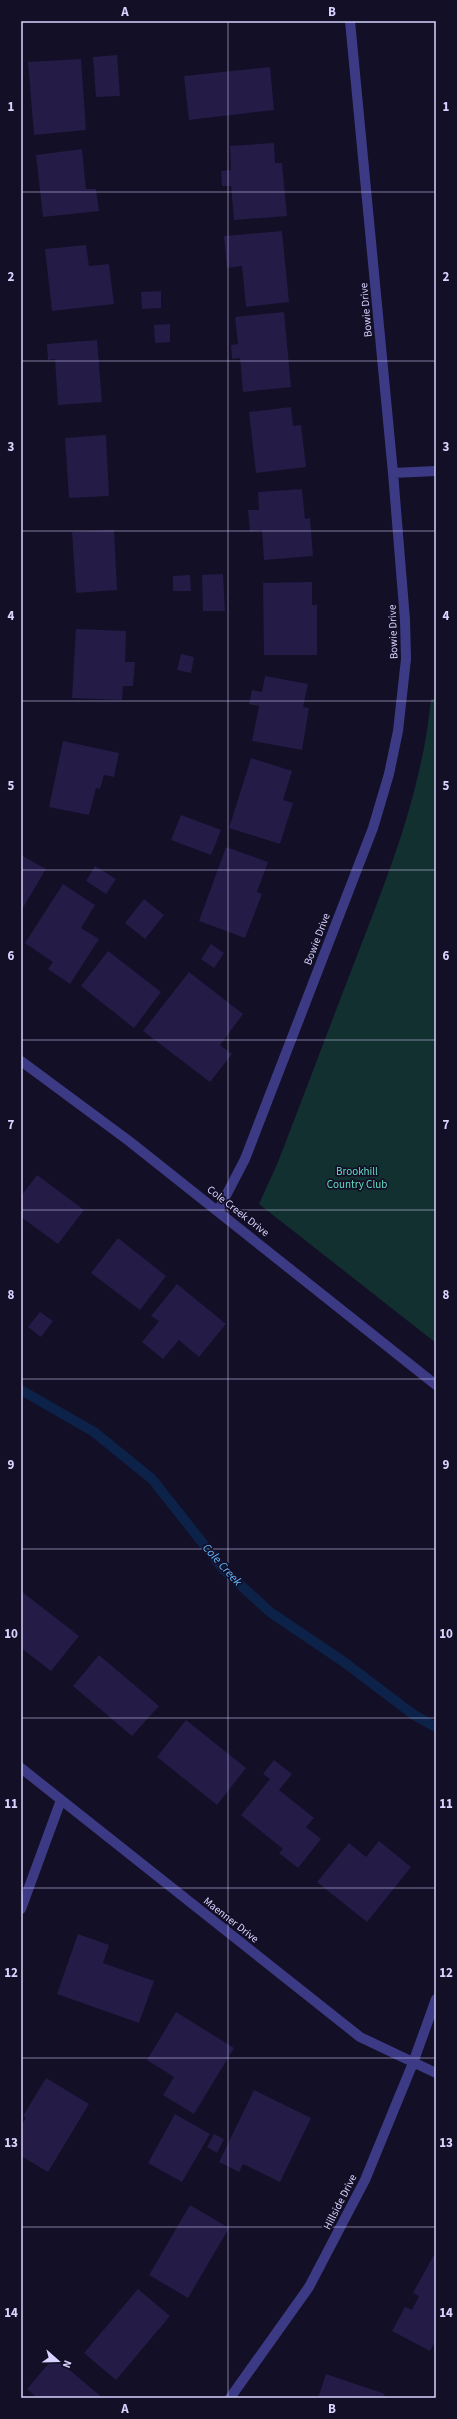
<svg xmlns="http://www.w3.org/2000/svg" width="457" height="2419" font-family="'Source Sans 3',sans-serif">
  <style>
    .green { fill: #12302f }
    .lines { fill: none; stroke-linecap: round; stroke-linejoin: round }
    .stream { stroke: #0c2248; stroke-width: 10 }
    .building { fill: #241b47 }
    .minor { stroke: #3d3a85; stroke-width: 10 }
    .grid { fill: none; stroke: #d9d4ff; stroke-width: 1; stroke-opacity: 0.55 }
    .labels { text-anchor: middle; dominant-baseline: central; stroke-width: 3.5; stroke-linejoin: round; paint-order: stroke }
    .street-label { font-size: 11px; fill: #d9d4ff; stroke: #130f26 }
    .park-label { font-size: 11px; fill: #5fe0c0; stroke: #130f26 }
    .water-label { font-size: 12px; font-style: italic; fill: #62b6ff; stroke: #130f26 }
    .neatline { fill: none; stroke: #d9d4ff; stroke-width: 1.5 }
    .grid-label { font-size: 13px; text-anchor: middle; font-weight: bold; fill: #d9d4ff }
  </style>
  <rect width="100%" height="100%" fill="#130f26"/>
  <!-- green -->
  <path class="green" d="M431,699H436V1343L259,1204L278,1162C305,1092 331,1023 358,953C391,868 422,790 431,699Z"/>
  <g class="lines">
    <!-- stream -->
    <path class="stream" d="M21,1390L94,1432L152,1479L224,1570L270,1612L344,1662L414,1715L436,1727"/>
  </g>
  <!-- building -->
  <path class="building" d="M117,55L120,96L96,97L93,57Z
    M81,59L86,130L34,135L28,62Z
    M270,67L274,110L189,120L184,76Z
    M274,143L275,163H282L287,216L234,220L231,186H222L221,171L231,170L230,146Z
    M82,149L86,189H96L99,211L43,217L36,155Z
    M282,231L289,302L246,307L242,266L227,268L224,236Z
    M86,245L89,266L109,264L114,304L52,311L45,249Z
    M161,291V308L142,309L141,292Z
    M284,312L291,387L243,392L240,358L232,359L231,345L238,344L235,317Z
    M170,324V342L155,343L154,325Z
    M97,340L102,402L58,405L55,359L48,360L47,344Z
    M291,407L293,426L301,425L306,467L256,473L249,412Z
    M106,435L109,496L69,498L65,438Z
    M302,489L305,519L310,518L313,556L264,560L262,530L250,532L248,510H259L258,492Z
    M114,530L117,590L76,593L72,532Z
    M223,574L225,611H203L202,575Z
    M190,575L191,591H173V576Z
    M312,582V605H317V655H264L263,583Z
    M76,629L126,631L125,662H135L133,686H123L122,700L72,698Z
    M181,654L194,657L191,673L177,670Z
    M265,676L308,684L303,707L309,708L302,750L252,741L259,706L249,704L252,690L262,692Z
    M63,741L119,753L114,777L104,775L100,789L96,788L89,815L49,807Z
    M251,758L292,771L283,800L293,803L280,844L229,828Z
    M181,815L221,830L211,855L171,840Z
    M226,847L268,862L257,892L262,894L245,938L199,921Z
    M21,855L46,869L21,911Z
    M95,866L116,879L106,894L86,881Z
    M63,884L95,905L81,928L99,939L70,984L48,969L53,962L25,943Z
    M144,899L164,915L145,939L125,923Z
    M211,944L224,953L214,968L201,959Z
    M108,951L161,992L134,1028L81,986Z
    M189,972L243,1014L220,1045L232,1054L210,1082L143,1031Z
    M37,1175L84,1210L58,1244L21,1217V1196Z
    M118,1238L166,1276L140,1310L91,1273Z
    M177,1284L226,1324L199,1357L179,1340L163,1359L142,1342L159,1321L151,1316Z
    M40,1312L53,1321L41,1337L28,1327Z
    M21,1591L79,1636L51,1671L21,1648Z
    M99,1655L159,1706L132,1736L73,1686Z
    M186,1720L246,1768L217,1805L157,1757Z
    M274,1760L292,1774L279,1790L314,1818L306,1827L321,1839L298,1868L279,1853L283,1849L241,1815L270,1779L263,1774Z
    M379,1841L411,1867L367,1922L317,1882L349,1843L366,1857Z
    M78,1934L109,1945L103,1963L154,1981L139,2023L57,1994Z
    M176,2012L234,2048L194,2114L163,2095L174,2077L147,2060Z
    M46,2078L89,2104L48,2172L21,2156V2126L26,2118L23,2116Z
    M254,2090L311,2118L280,2182L243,2164L239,2172L219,2162Z
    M175,2114L210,2134L182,2182L148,2163Z
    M214,2134L224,2139L217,2153L207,2147Z
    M190,2205L229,2228L188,2298L149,2275Z
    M436,2251V2340L430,2351L392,2331L405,2307L412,2310L419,2296L413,2293Z
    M138,2289L170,2316L116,2380L84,2353Z
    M54,2357L103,2398H37L27,2389Z
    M326,2374L385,2394L383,2398H318Z"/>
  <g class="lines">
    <!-- minor -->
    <path class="minor" d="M393,473L436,471
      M21,1061L129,1141L436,1385
      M218,1211L245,1159L373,828L389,774L398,731L406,659L405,620L393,473L350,21
      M21,1768L360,2037L436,2073
      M21,1909L61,1800
      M230,2398L309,2287L365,2180L413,2063L436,1999"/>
  </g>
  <!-- grid -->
  <path class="grid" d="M228,21V2398M21,192H436M21,361H436M21,531H436M21,701H436M21,870H436M21,1040H436M21,1210H436M21,1379H436M21,1549H436M21,1718H436M21,1888H436M21,2058H436M21,2227H436"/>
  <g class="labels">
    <!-- street labels -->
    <g class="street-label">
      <text transform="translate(366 310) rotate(-95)">Bowie Drive</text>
      <text transform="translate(393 632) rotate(-92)">Bowie Drive</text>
      <text transform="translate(317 939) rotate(-69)">Bowie Drive</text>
      <text transform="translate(238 1211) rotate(38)">Cole Creek Drive</text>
      <text transform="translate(231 1920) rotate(38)">Maenner Drive</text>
      <text transform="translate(340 2202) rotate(-63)">Hillside Drive</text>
    </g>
    <!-- park labels -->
    <g class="park-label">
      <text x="357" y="1171">Brookhill<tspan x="357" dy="13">Country Club</tspan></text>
    </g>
    <!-- water labels -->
    <g class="water-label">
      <text transform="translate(222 1565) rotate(48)">Cole Creek</text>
    </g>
  </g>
  <!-- border -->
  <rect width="457" height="2419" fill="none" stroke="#130f26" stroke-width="44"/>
  <!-- north arrow -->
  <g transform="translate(58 2361) rotate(110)" stroke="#130f26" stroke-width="3" paint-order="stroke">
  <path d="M0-3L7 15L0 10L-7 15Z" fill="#d9d4ff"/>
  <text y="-6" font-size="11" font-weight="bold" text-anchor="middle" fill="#d9d4ff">N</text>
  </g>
  <rect x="22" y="22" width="413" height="2375" class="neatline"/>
  <g class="grid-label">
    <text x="125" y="16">A</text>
    <text x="332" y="16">B</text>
    <text x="11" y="111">1</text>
    <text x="446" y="111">1</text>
    <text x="11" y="281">2</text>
    <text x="446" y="281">2</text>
    <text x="11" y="451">3</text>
    <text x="446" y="451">3</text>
    <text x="11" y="620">4</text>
    <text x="446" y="620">4</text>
    <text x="11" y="790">5</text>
    <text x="446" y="790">5</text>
    <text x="11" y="960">6</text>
    <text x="446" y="960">6</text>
    <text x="11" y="1129">7</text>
    <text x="446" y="1129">7</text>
    <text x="11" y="1299">8</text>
    <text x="446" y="1299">8</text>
    <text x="11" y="1469">9</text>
    <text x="446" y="1469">9</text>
    <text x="11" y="1638">10</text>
    <text x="446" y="1638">10</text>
    <text x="11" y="1808">11</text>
    <text x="446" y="1808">11</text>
    <text x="11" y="1977">12</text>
    <text x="446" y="1977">12</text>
    <text x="11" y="2147">13</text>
    <text x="446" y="2147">13</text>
    <text x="11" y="2317">14</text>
    <text x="446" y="2317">14</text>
    <text x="125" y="2413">A</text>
    <text x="332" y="2413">B</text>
  </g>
</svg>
